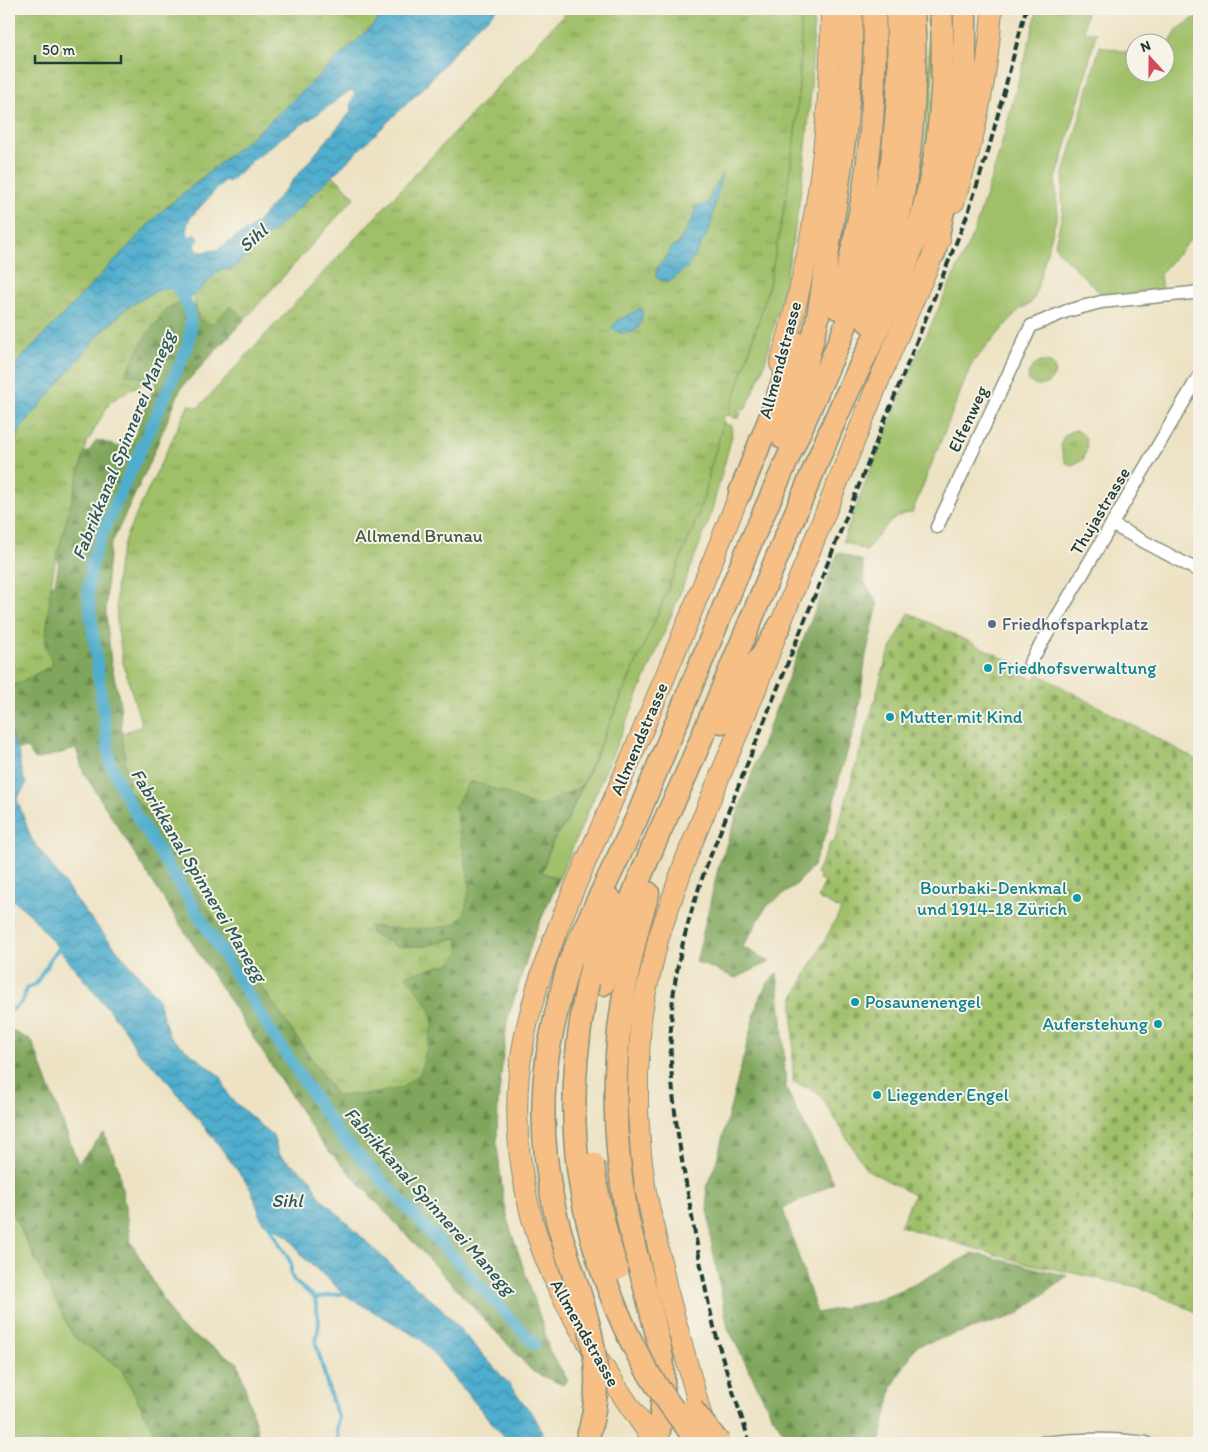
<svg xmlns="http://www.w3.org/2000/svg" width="1208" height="1452" font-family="Itim,sans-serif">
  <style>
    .grass { fill: #9fbf68; stroke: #5f7e4e }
    .forest { fill: url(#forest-firs); stroke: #4f7248 }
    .cemetery { fill: url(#cemetery-stones); stroke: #5f7e4e }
    .park { fill: url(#park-tufts); stroke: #5f7e4e }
    .water { fill: url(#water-waves); stroke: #377580; fill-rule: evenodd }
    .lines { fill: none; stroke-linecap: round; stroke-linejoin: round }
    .stream { stroke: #4fadcd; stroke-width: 4 }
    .canal { stroke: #4fadcd; stroke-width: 12 }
    .street-casing { stroke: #86907c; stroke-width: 15 }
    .primary-casing { stroke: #86907c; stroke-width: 22 }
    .highway-casing { stroke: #86907c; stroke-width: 25 }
    .street { stroke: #fff; stroke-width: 12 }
    .primary { stroke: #f5bf86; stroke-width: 20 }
    .highway { stroke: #f5bf86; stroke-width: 22 }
    .rail { stroke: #1f3d34; stroke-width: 4; stroke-dasharray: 8 4; stroke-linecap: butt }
    .highway-bridge-casing { stroke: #86907c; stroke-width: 25; stroke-linecap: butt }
    .highway-bridge { stroke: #f5bf86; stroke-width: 22 }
    .service-dot { fill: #5c6f8a; stroke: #f7f3e8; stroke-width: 2 }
    .culture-dot { fill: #0f9aa8; stroke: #f7f3e8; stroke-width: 2 }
    .labels { text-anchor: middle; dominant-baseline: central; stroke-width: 4; stroke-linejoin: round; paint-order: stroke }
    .street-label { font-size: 18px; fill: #1f3d34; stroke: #f7f3e8 }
    .park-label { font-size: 18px; fill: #3f5e41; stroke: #f7f3e8 }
    .service-label { font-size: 18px; fill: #4e5e75; stroke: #f7f3e8; text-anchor: start }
    .culture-label { font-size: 18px; fill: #0d838f; stroke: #f7f3e8; text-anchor: start }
    .water-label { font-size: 19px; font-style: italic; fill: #2b595a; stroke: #f7f3e8 }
  </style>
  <defs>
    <pattern id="forest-firs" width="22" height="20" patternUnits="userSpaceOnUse" patternTransform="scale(1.25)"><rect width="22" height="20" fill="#7fa65c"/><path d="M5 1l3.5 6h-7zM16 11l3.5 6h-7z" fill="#67884d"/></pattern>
    <pattern id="cemetery-stones" width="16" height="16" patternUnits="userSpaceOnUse" patternTransform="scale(1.25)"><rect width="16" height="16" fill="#9fbf68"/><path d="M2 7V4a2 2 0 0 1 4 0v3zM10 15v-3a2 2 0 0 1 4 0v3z" fill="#819c56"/></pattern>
    <pattern id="park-tufts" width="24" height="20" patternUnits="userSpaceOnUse" patternTransform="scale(1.25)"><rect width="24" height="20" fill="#9fbf68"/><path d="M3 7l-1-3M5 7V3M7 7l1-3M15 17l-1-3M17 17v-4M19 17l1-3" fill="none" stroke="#819c56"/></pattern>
    <pattern id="water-waves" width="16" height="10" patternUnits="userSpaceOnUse" patternTransform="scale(1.25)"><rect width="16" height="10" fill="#4fadcd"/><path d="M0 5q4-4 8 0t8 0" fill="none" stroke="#418ea7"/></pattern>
  </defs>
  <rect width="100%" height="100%" fill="#f7f3e8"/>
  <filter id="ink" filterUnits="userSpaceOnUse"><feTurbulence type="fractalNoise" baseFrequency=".02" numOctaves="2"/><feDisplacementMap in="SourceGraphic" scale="10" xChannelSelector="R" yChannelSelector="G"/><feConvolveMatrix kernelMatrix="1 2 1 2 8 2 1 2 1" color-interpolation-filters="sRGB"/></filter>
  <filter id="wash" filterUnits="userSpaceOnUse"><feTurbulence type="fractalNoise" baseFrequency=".0096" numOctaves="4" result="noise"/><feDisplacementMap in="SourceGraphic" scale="20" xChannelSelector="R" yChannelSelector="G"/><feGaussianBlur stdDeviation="1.12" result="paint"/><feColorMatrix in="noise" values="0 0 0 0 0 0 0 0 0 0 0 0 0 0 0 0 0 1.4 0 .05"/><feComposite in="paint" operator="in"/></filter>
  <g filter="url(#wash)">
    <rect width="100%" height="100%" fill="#ede3c4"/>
    <!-- grass -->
    <path class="grass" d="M801,9H814C812,111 803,213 777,313C772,332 769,353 762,371C757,384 751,397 745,410L737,408L736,410L741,412L739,418H734L732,416L728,415C743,372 757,328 769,284C773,268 775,252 779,235C794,160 802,85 801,9Z
      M927,9H934L931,146L910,227C914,206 919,184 922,163C928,112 931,59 927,9Z
      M1038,9H1086L1087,10L1084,31L1096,33L1080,97L1057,176L1055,183L1058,213L1034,298L1030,304L1020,309L972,363L912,513C891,513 878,536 866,551L843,541L862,491L918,353L974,232L998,157Z
      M1194,9H1199V230L1160,274L1162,290L1111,295L1104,294L1098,291L1058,251L1055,244L1063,211L1062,195L1064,174L1100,46L1135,54L1136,72H1166V49L1178,29L1196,17Z
      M724,422L726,425H731L732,436L709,521L656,653L559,879L541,872L552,843L567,821L653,625L696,521L707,486L710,469Z
      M9,1206L74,1337L121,1368L160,1443H9Z"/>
    <!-- forest -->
    <path class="forest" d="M182,302L194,305L199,320L230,306L246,318L181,388L146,471L110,547L107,575L106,613L111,662L120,703L122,733L129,790L155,822L174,840L191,884L337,1096L372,1094L429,1006L405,975L451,963L457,938L425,946L398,947L371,933L369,926L401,929L470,887L455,806L470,781L504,792L529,804L564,795L582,785L567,821L552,843L542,872L559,879L535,933L507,1021L498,1103L497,1145L503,1196L510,1228L543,1326L549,1350L568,1380L563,1385L533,1372L320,1141L145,870L84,773L76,749L35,760L27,748L17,750L9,729V688L53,665L45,645L51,586L55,583L59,562L56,558L84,454L89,451L97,440L129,450L156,382L125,374L148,333L167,308Z
      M838,552L862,561L865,583L878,605L866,655L857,720L840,775L828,829L813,866L796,885L766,907L743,947L770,962L736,978L696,962L719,865L768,729Z
      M777,973L782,1020L786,1089L834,1183L783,1209L817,1313L871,1302L911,1286L973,1253L1067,1276L1017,1315L916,1346L892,1387L880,1443H791L770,1412L728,1328L711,1241L706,1187L716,1163L758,1001L766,985Z
      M9,1029L32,1041L78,1163L104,1133L118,1166L131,1242L178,1326L238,1363L261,1443H160L121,1368L74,1337L9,1206Z"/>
    <!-- cemetery -->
    <path class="cemetery" d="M909,613L1018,665L1015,670L1034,680L1038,674L1199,761V1313L1138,1287L1021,1262L900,1226L914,1195L866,1169L819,1093L793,1082V999L841,910L818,898L825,881L819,879L820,876L816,874L831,841L834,842L887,657Z"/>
    <!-- park -->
    <path class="park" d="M9,9H390L274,118L161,212L16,364L9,380Z
      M569,9H801C802,85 794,160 779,235C775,252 773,268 769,284C757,328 743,372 728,415C724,415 723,418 724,422L710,469L707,486L696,521L653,625L582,785L564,795L539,806L529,804L504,792L470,781L455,806L470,887L464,914L456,923L438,928L401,929L369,926L371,933L398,947L425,946L457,938L460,953L451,963L406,975L429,1006L433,1023L420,1074L401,1088L372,1094L337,1096L191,884L174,840L155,822L129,790L122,733L142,726L123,663L117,624L116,586L119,560L126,536L189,404L198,408C320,274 446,143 569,9Z
      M333,175L355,197L246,318L230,306L212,324L199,320L193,296L221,269L231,270Z
      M173,288L178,292L182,302L167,308L148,333L125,374L152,380L133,388L110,402L87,443L56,558L51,586L45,645L53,665L9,688V457L21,428L100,334L128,307L158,290Z
      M1041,362C1072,360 1044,402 1028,379C1029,369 1032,366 1041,362Z
      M1076,430C1090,437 1088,446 1083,460L1072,465L1066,463C1059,449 1058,433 1076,430Z"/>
    <!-- water -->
    <path class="water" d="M390,9H497L484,22L479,24L424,87L299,208L231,270L221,269L188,301L173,288L158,290L128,307L100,334L21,428L9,457V380L16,364L161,212L274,118ZM351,90L355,93L351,104L352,109L349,114L256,224L217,250L203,252L197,251L195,245L199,239L195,234L190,237C185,231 187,226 189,219L225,180L229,182L252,161L281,138L316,115Z
      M722,172L710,228L692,261L686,269L669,282L662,281L656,277V273L658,270H656L659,264L666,259L672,247L678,244L694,216L695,207L707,204Z
      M642,308C642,314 643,320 640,325C634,336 619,336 611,327L622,318Z
      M9,729L20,757V766L26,784L17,799L31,838L86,913L157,997L169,1036L221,1077L229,1097L273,1136L279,1155L311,1178L319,1196L396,1270L441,1308L508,1383L534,1416L548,1443H509L421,1339L348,1297L303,1257L289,1237L262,1221L251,1189L215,1140L161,1073L136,1050L127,1032L30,914L9,897Z"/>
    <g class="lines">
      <!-- stream -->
      <path class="stream" d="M9,1012L20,1004L24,999L25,991L27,988L36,984L43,971L47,967L51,957L61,947
        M266,1220L291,1263V1274L294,1281L315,1298
        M339,1443L337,1432L338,1416L331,1398L316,1343L319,1323L315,1298L344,1293V1289"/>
      <!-- canal -->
      <path class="canal" d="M172,281C176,287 182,294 186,302C192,315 191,332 188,346L107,523L92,561L88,593L110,763L119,783L136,815L271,1031L337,1132L534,1344"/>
    </g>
  </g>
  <g filter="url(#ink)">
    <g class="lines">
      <defs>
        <path id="street" d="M1113,525L1199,571
          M937,527L1031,326L1067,311L1101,302L1192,293L1199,291
          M1030,663L1199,376
          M1042,1443C1077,1439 1111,1438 1146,1443"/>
        <path id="primary" d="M954,202C975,139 988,75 992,9
          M780,364C814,249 831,128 831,9
          M704,1425L667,1289L646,1192L641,1155L638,1112V1075L641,1019L644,1000L659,936L686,858L756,689L780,625L880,378L940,239
          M655,1443C603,1367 546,1291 527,1198C516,1148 514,1095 523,1045C540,952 586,865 622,779C663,684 701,589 740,493L746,478"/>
        <path id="highway" d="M947,163L961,109
          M934,253L955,156L965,67V9
          M838,308C859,232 873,154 874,74C875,52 875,30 874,9
          M868,322C878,289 889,257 897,224C913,153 917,81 913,9
          M783,438C795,400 808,361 817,321C823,291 826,261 831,231C843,157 853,84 851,9
          M740,493L768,423L797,343
          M722,722L741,687L764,652L780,625
          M648,893C615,998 606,1107 627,1215C637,1264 653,1311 662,1359C665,1388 662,1415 657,1443
          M588,982L598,941L611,900
          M603,984C616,938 633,891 653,847C665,818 680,790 692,761C741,645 788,529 838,413C858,369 881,326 900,280C935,194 948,102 941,9
          M560,997L569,963L578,942L636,820L750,544L841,338L862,281L879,224L892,161L898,99L899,66L897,9"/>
      </defs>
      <!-- street casing -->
      <use href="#street" class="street-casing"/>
      <!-- primary casing -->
      <use href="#primary" class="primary-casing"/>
      <!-- highway casing -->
      <use href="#highway" class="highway-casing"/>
      <!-- street -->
      <use href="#street" class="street"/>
      <!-- primary -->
      <use href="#primary" class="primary"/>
      <!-- highway -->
      <use href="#highway" class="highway"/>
      <!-- rail -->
      <path class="rail" d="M750,1443C738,1406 725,1369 715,1331C704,1286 696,1240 688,1194C676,1129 666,1065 673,998C678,953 691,910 706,867L968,213L989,148L1026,9"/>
      <defs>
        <path id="highway-bridge" d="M588,982C566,1088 569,1185 608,1287C618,1315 631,1343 646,1369C662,1395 680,1419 699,1443
          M560,997C555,1018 550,1039 547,1060C540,1109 544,1160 554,1207C573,1293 616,1353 586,1443
          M593,1164C598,1199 605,1235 617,1269
          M692,1409L719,1443"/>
      </defs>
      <!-- highway-bridge casing -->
      <use href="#highway-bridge" class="highway-bridge-casing"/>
      <!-- highway-bridge -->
      <use href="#highway-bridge" class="highway-bridge"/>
    </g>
  </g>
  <!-- markers -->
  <circle class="service-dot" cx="992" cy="624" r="5"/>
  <g class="culture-dot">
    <circle cx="988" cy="668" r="5"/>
    <circle cx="890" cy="717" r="5"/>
    <circle cx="1077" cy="898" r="5"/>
    <circle cx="855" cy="1002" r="5"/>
    <circle cx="1158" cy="1024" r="5"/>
    <circle cx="877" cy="1095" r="5"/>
  </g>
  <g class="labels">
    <!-- street labels -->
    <g class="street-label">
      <text transform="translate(780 360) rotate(-75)">Allmendstrasse</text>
      <text transform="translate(968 419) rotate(-65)">Elfenweg</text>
      <text transform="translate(1100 511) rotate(-59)">Thujastrasse</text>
      <text transform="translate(639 739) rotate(-67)">Allmendstrasse</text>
      <text transform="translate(585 1333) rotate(60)">Allmendstrasse</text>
    </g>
    <!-- park labels -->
    <g class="park-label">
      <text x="419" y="536">Allmend Brunau</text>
    </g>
    <!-- service labels -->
    <g class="service-label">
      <text x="1002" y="624">Friedhofsparkplatz</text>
    </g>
    <!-- culture labels -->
    <g class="culture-label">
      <text x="998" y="668">Friedhofsverwaltung</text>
      <text x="900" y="717">Mutter mit Kind</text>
      <text x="1067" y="888" text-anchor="end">Bourbaki-Denkmal<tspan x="1067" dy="21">und 1914-18 Zürich</tspan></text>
      <text x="865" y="1002">Posaunenengel</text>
      <text x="1148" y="1024" text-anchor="end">Auferstehung</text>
      <text x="887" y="1095">Liegender Engel</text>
    </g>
    <!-- water labels -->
    <g class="water-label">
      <text transform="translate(253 238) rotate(-42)">Sihl</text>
      <text transform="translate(123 445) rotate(-68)">Fabrikkanal Spinnerei Manegg</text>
      <text transform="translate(199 875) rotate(59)">Fabrikkanal Spinnerei Manegg</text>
      <text x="287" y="1200">Sihl</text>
      <text transform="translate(430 1201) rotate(48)">Fabrikkanal Spinnerei Manegg</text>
    </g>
  </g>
  <!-- margin -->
  <rect width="1208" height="1452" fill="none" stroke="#f7f3e8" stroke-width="30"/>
  <!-- north arrow -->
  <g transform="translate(1150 58) rotate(339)"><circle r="24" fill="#f7f3e8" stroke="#a1aaa0"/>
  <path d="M0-4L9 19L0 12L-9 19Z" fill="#d1495b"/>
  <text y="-8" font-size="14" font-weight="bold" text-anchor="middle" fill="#1f3d34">N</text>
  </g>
  <!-- scale -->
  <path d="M35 55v8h86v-8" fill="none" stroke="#1f3d34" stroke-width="2.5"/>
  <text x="42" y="55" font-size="15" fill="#1f3d34" stroke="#f7f3e8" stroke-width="4" paint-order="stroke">50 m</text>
</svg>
